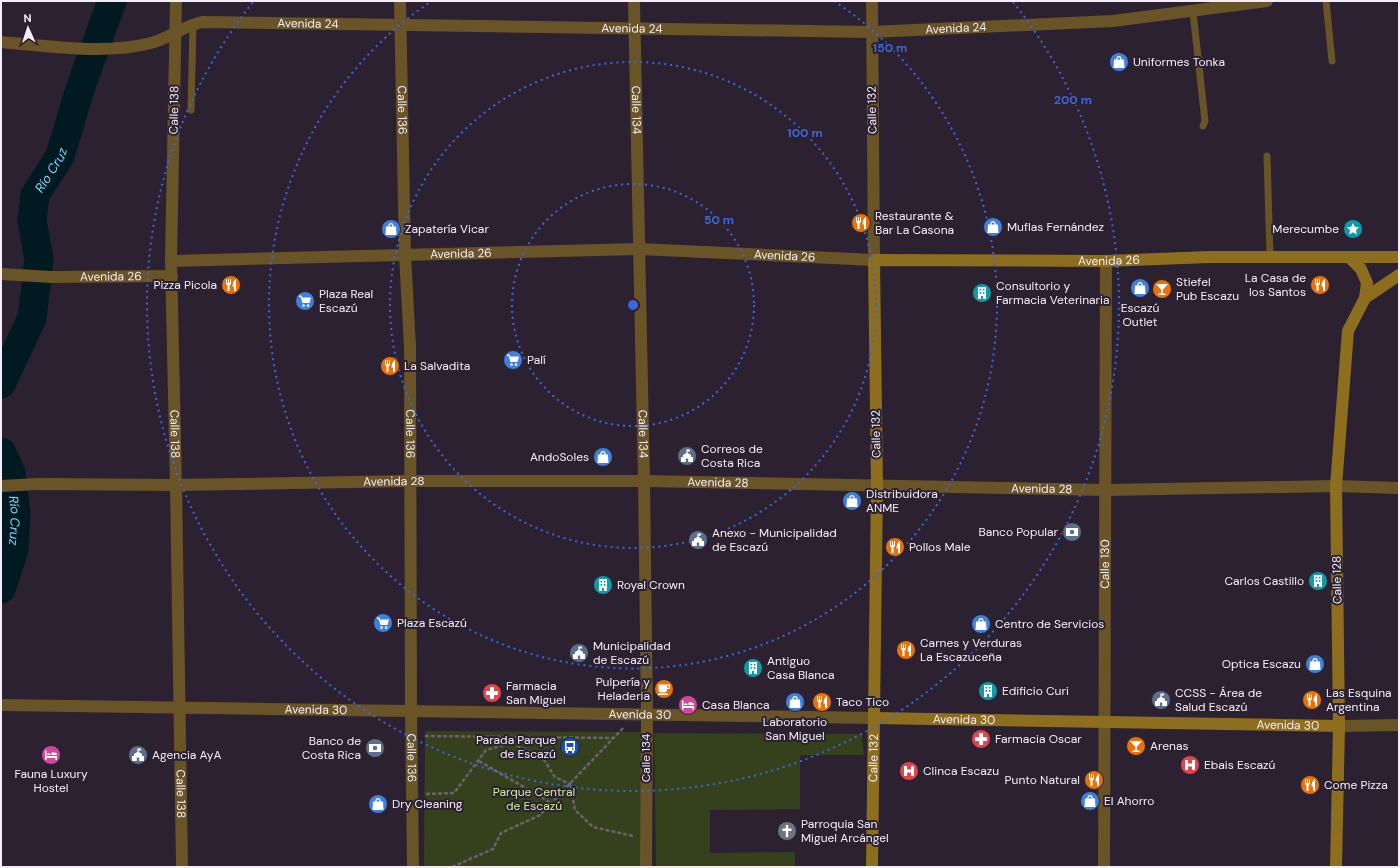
<svg xmlns="http://www.w3.org/2000/svg" width="1400" height="868" font-family="'DM Sans',sans-serif">
  <style>
    .green { fill: #35401c }
    .lines { fill: none; stroke-linecap: round; stroke-linejoin: round }
    .river { stroke: #011a22; stroke-width: 29 }
    .path { stroke: #6b6270; stroke-width: 2.5; stroke-dasharray: 4 2; stroke-linecap: butt }
    .lane { stroke: #685427; stroke-width: 7 }
    .street { stroke: #685427; stroke-width: 12 }
    .secondary { stroke: #8d6d1e; stroke-width: 12 }
    .ring { fill: none; stroke: #3d66dd; stroke-width: 2; stroke-dasharray: 2 4 }
    .labels { text-anchor: middle; dominant-baseline: central; stroke-width: 4; stroke-linejoin: round; paint-order: stroke }
    .street-label { font-size: 12px; fill: #f4edf7; stroke: #2b2130 }
    .poi-label { font-size: 12px; fill: #f4edf7; stroke: #2b2130; text-anchor: start }
    .park-label { font-size: 12px; fill: #d0ee95; stroke: #2b2130 }
    .water-label { font-size: 13px; font-style: italic; fill: #7ed7f5; stroke: #2b2130 }
    .centre { fill: #3d66dd; stroke: #2b2130; stroke-width: 2 }
    .ring-label { font-size: 12px; text-anchor: middle; font-weight: bold; fill: #3d66dd; stroke: #2b2130; stroke-width: 4; stroke-linejoin: round; paint-order: stroke }
  </style>
  <rect width="100%" height="100%" fill="#2b2130"/>
  <!-- green -->
  <path class="green" d="M425,731L643,732V867H424Z
    M654,733L862,734L864,755H800V809L710,810V853L795,852V867H656Z"/>
  <g class="lines">
    <!-- river -->
    <g class="river">
      <path id="s1" d="M1,384L32,318L39,259L32,221L35,195L60,156L80,89L112,1"/>
      <path id="s2" d="M1,452L11,473L16,513L14,550L1,589"/>
    </g>
    <!-- path -->
    <path class="path" d="M425,736L614,738
      M479,761L551,803
      M426,794L454,793L486,750L511,743L542,757L555,777L570,784L575,810L593,827L633,836
      M452,867L493,849L501,833L540,815L623,728"/>
    <!-- lane -->
    <path class="lane" d="M1326,1L1332,61
      M1193,12L1205,121L1203,126
      M191,110L193,24
      M1267,156L1270,257"/>
    <!-- street -->
    <g class="street">
      <path id="s3" d="M176,1L171,261L176,485L182,867"/>
      <path id="s4" d="M400,1L405,255L410,346L411,712L413,867"/>
      <path id="s5" d="M634,1L644,481L647,715L646,867"/>
      <path id="s6" d="M1,42C48,46 105,55 151,43C169,38 184,26 202,22L871,32L1113,21L1267,1"/>
      <path id="s7" d="M171,261L639,249L874,260L872,1"/>
      <path id="s8" d="M1,274L51,277L172,276"/>
      <path id="s9" d="M1,486L38,484L176,485L409,481H644L1106,490L1336,486L1399,488"/>
      <path id="s10" d="M1,705L874,718"/>
      <path d="M1339,726L1399,725"/>
      <path id="s11" d="M1104,867L1106,261"/>
    </g>
    <!-- secondary -->
    <g class="secondary">
      <path d="M1365,298L1399,275"/>
      <path id="s12" d="M874,718L1339,726"/>
      <path id="s13" d="M872,867L877,486L874,260L1106,261L1209,257H1399"/>
      <path d="M1336,867L1339,726L1336,486L1348,331L1365,298L1367,283L1361,269L1349,257"/>
    </g>
  </g>
  <!-- distance rings -->
  <g class="ring">
    <circle cx="633" cy="305" r="121"/>
    <circle cx="633" cy="305" r="243"/>
    <path d="M834 1A364 364 0 1 1 432 1"/>
    <path d="M1013 2A486 486 0 1 1 253 2"/>
  </g>
  <!-- icons -->
  <defs>
    <symbol id="shop-disc" viewBox="-11 -11 22 22"><circle r="9.5" fill="#3f7fe0" stroke="#2b2130"/><path d="M-5-2.5h2.3a2.7 3.5 0 0 1 5.4 0H5L5.5 6h-11ZM-1.5-2.5h3a1.5 2.3 0 0 0-3 0Z" fill="#fff"/></symbol>
    <symbol id="restaurant-disc" viewBox="-11 -11 22 22"><circle r="9.5" fill="#e8710a" stroke="#2b2130"/><path d="M-5-6h1v4h1v-4h1v4h1v-4h1v5L-1.5 .5V6h-2V.5L-5-1ZM5-6V6H3V1.5H1.5Q1.5-4 5-6Z" fill="#fff"/></symbol>
    <symbol id="sight-disc" viewBox="-11 -11 22 22"><circle r="9.5" fill="#0f9aa8" stroke="#2b2130"/><path d="M0-6L1.8-2.2L6-1.7L2.9 1.2L3.7 5.4L0 3.3L-3.7 5.4L-2.9 1.2L-6-1.7L-1.8-2.2Z" fill="#fff"/></symbol>
    <symbol id="bar-disc" viewBox="-11 -11 22 22"><circle r="9.5" fill="#e8710a" stroke="#2b2130"/><path d="M-6-5H6L.8 .8V4.5H3.5V6h-7V4.5H-.8V.8Z" fill="#fff"/></symbol>
    <symbol id="building-disc" viewBox="-11 -11 22 22"><circle r="9.5" fill="#0f9aa8" stroke="#2b2130"/><path d="M-4-6H4V6H1V3H-1V6H-4ZM-2.5-4.3h1.7v1.8h-1.7ZM.8-4.3h1.7v1.8H.8ZM-2.5-1h1.7V.8h-1.7ZM.8-1h1.7V.8H.8Z" fill="#fff"/></symbol>
    <symbol id="supermarket-disc" viewBox="-11 -11 22 22"><circle r="9.5" fill="#3f7fe0" stroke="#2b2130"/><path d="M-6-5.5h2.5l.6 2H6L4.5 2H-2.5L-4.4-4H-6ZM-1.5 3.2a1.3 1.3 0 1 0 .1 0ZM3 3.2a1.3 1.3 0 1 0 .1 0Z" fill="#fff"/></symbol>
    <symbol id="civic-disc" viewBox="-11 -11 22 22"><circle r="9.5" fill="#5c6f8a" stroke="#2b2130"/><path d="M-.6-6.5H3V-4.5H.6V-3L4-1V1h2V6H-6V1h2V-1L-.6-3ZM-1.2 2.5V6h2.4V2.5Z" fill="#fff"/></symbol>
    <symbol id="bank-disc" viewBox="-11 -11 22 22"><circle r="9.5" fill="#5c6f8a" stroke="#2b2130"/><path d="M-6-4H6V4H-6ZM0-2.3a2.3 2.3 0 1 0 0 4.6a2.3 2.3 0 1 0 0-4.6Z" fill="#fff"/></symbol>
    <symbol id="cafe-disc" viewBox="-11 -11 22 22"><circle r="9.5" fill="#e8710a" stroke="#2b2130"/><path d="M-5.5-4.5H6V0H3Q3 3.5 0 3.5H-2.5Q-5.5 3.5-5.5 0ZM3-3.2v2h1.7v-2ZM-6 4.5H4V6H-6Z" fill="#fff"/></symbol>
    <symbol id="pharmacy-disc" viewBox="-11 -11 22 22"><circle r="9.5" fill="#e0444e" stroke="#2b2130"/><path d="M-2-6h4v4h4v4h-4v4h-4v-4h-4v-4h4Z" fill="#fff"/></symbol>
    <symbol id="hotel-disc" viewBox="-11 -11 22 22"><circle r="9.5" fill="#d1479c" stroke="#2b2130"/><path d="M-6-4.5h1.5V1H6V5H4.5V3h-9V5H-6ZM-4 0a1.8 1.8 0 1 1 3.6 0ZM.5 0V-2.5h3Q6-2.5 6 0Z" fill="#fff"/></symbol>
    <symbol id="bus-disc" viewBox="-11 -11 22 22"><circle r="9.5" fill="#1a4fb4" stroke="#2b2130"/><path d="M-5-6H5V4H4V6H2V4H-2V6H-4V4H-5ZM-3.5-4V0h7V-4ZM-3.5 1.2v1.5H-2V1.2ZM2 1.2v1.5H3.5V1.2Z" fill="#fff"/></symbol>
    <symbol id="hospital-disc" viewBox="-11 -11 22 22"><circle r="9.5" fill="#e0444e" stroke="#2b2130"/><path d="M-5-5h3v3.5h4V-5h3V5h-3V1.5h-4V5h-3Z" fill="#fff"/></symbol>
    <symbol id="church-disc" viewBox="-11 -11 22 22"><circle r="9.5" fill="#6b7280" stroke="#2b2130"/><path d="M-1.2-6h2.4v3.5h3.3v2.4h-3.3V6h-2.4V-.1h-3.3v-2.4h3.3Z" fill="#fff"/></symbol>
  </defs>
  <g fill-rule="evenodd">
    <use href="#shop-disc" x="1108" y="51" width="22" height="22"/>
    <use href="#restaurant-disc" x="850" y="212" width="22" height="22"/>
    <use href="#shop-disc" x="982" y="216" width="22" height="22"/>
    <use href="#shop-disc" x="380" y="218" width="22" height="22"/>
    <use href="#sight-disc" x="1342" y="218" width="22" height="22"/>
    <use href="#restaurant-disc" x="220" y="274" width="22" height="22"/>
    <use href="#restaurant-disc" x="1309" y="274" width="22" height="22"/>
    <use href="#shop-disc" x="1129" y="277" width="22" height="22"/>
    <use href="#bar-disc" x="1151" y="278" width="22" height="22"/>
    <use href="#building-disc" x="971" y="282" width="22" height="22"/>
    <use href="#supermarket-disc" x="294" y="290" width="22" height="22"/>
    <use href="#supermarket-disc" x="502" y="349" width="22" height="22"/>
    <use href="#restaurant-disc" x="379" y="355" width="22" height="22"/>
    <use href="#civic-disc" x="676" y="445" width="22" height="22"/>
    <use href="#shop-disc" x="592" y="446" width="22" height="22"/>
    <use href="#shop-disc" x="841" y="490" width="22" height="22"/>
    <use href="#bank-disc" x="1061" y="521" width="22" height="22"/>
    <use href="#civic-disc" x="687" y="529" width="22" height="22"/>
    <use href="#restaurant-disc" x="884" y="536" width="22" height="22"/>
    <use href="#building-disc" x="1307" y="570" width="22" height="22"/>
    <use href="#building-disc" x="592" y="574" width="22" height="22"/>
    <use href="#supermarket-disc" x="372" y="612" width="22" height="22"/>
    <use href="#shop-disc" x="970" y="613" width="22" height="22"/>
    <use href="#restaurant-disc" x="895" y="639" width="22" height="22"/>
    <use href="#civic-disc" x="568" y="642" width="22" height="22"/>
    <use href="#shop-disc" x="1304" y="653" width="22" height="22"/>
    <use href="#building-disc" x="742" y="657" width="22" height="22"/>
    <use href="#cafe-disc" x="653" y="678" width="22" height="22"/>
    <use href="#building-disc" x="977" y="680" width="22" height="22"/>
    <use href="#pharmacy-disc" x="481" y="682" width="22" height="22"/>
    <use href="#civic-disc" x="1150" y="689" width="22" height="22"/>
    <use href="#restaurant-disc" x="1301" y="689" width="22" height="22"/>
    <use href="#shop-disc" x="784" y="691" width="22" height="22"/>
    <use href="#restaurant-disc" x="811" y="691" width="22" height="22"/>
    <use href="#hotel-disc" x="677" y="694" width="22" height="22"/>
    <use href="#pharmacy-disc" x="970" y="728" width="22" height="22"/>
    <use href="#bar-disc" x="1125" y="735" width="22" height="22"/>
    <use href="#bus-disc" x="559" y="736" width="22" height="22"/>
    <use href="#bank-disc" x="364" y="737" width="22" height="22"/>
    <use href="#hotel-disc" x="40" y="744" width="22" height="22"/>
    <use href="#civic-disc" x="127" y="744" width="22" height="22"/>
    <use href="#hospital-disc" x="1179" y="754" width="22" height="22"/>
    <use href="#hospital-disc" x="898" y="760" width="22" height="22"/>
    <use href="#restaurant-disc" x="1083" y="769" width="22" height="22"/>
    <use href="#restaurant-disc" x="1299" y="774" width="22" height="22"/>
    <use href="#shop-disc" x="1079" y="790" width="22" height="22"/>
    <use href="#shop-disc" x="367" y="793" width="22" height="22"/>
    <use href="#church-disc" x="776" y="820" width="22" height="22"/>
  </g>
  <g class="labels">
    <!-- street labels -->
    <g class="street-label">
      <text stroke="none"><textPath href="#s6" startOffset="312">Avenida 24</textPath></text>
      <text stroke="none"><textPath href="#s6" startOffset="636">Avenida 24</textPath></text>
      <text stroke="none"><textPath href="#s6" startOffset="960">Avenida 24</textPath></text>
      <text transform="translate(174 110) rotate(-89)">Calle 138</text>
      <text stroke="none"><textPath href="#s4" startOffset="109">Calle 136</textPath></text>
      <text stroke="none"><textPath href="#s5" startOffset="109">Calle 134</textPath></text>
      <text transform="translate(872 110) rotate(-91)">Calle 132</text>
      <text stroke="none"><textPath href="#s7" startOffset="290">Avenida 26</textPath></text>
      <text stroke="none"><textPath href="#s7" startOffset="614">Avenida 26</textPath></text>
      <text stroke="none"><textPath href="#s13" startOffset="842">Avenida 26</textPath></text>
      <text stroke="none"><textPath href="#s8" startOffset="110">Avenida 26</textPath></text>
      <text stroke="none"><textPath href="#s3" startOffset="433">Calle 138</textPath></text>
      <text stroke="none"><textPath href="#s4" startOffset="433">Calle 136</textPath></text>
      <text stroke="none"><textPath href="#s5" startOffset="433">Calle 134</textPath></text>
      <text transform="translate(876 434) rotate(-91)">Calle 132</text>
      <text stroke="none"><textPath href="#s9" startOffset="393">Avenida 28</textPath></text>
      <text stroke="none"><textPath href="#s9" startOffset="717">Avenida 28</textPath></text>
      <text stroke="none"><textPath href="#s9" startOffset="1041">Avenida 28</textPath></text>
      <text stroke="none"><textPath href="#s11" startOffset="303">Calle 130</textPath></text>
      <text transform="translate(1337 580) rotate(-91)">Calle 128</text>
      <text stroke="none"><textPath href="#s10" startOffset="315">Avenida 30</textPath></text>
      <text stroke="none"><textPath href="#s10" startOffset="639">Avenida 30</textPath></text>
      <text stroke="none"><textPath href="#s12" startOffset="90">Avenida 30</textPath></text>
      <text stroke="none"><textPath href="#s12" startOffset="414">Avenida 30</textPath></text>
      <text stroke="none"><textPath href="#s4" startOffset="757">Calle 136</textPath></text>
      <text transform="translate(646 758) rotate(-90)">Calle 134</text>
      <text stroke="none"><textPath href="#s13" startOffset="109">Calle 132</textPath></text>
      <text stroke="none"><textPath href="#s3" startOffset="793">Calle 138</textPath></text>
    </g>
    <!-- poi labels -->
    <g class="poi-label">
      <text x="1133" y="62">Uniformes Tonka</text>
      <text x="875" y="216">Restaurante &amp;<tspan x="875" dy="14">Bar La Casona</tspan></text>
      <text x="1007" y="227">Muflas Fernández</text>
      <text x="405" y="229">Zapatería Vicar</text>
      <text x="1339" y="229" text-anchor="end">Merecumbe</text>
      <text x="1306" y="278" text-anchor="end">La Casa de<tspan x="1306" dy="14">los Santos</tspan></text>
      <text x="1176" y="282">Stiefel<tspan x="1176" dy="14">Pub Escazu</tspan></text>
      <text x="217" y="285" text-anchor="end">Pizza Picola</text>
      <text x="996" y="286">Consultorio y<tspan x="996" dy="14">Farmacia Veterinaria</tspan></text>
      <text x="319" y="294">Plaza Real<tspan x="319" dy="14">Escazú</tspan></text>
      <text x="1140" y="308" text-anchor="middle">Escazú<tspan x="1140" dy="14">Outlet</tspan></text>
      <text x="527" y="360">Palí</text>
      <text x="404" y="366">La Salvadita</text>
      <text x="701" y="449">Correos de<tspan x="701" dy="14">Costa Rica</tspan></text>
      <text x="589" y="457" text-anchor="end">AndoSoles</text>
      <text x="866" y="494">Distribuidora<tspan x="866" dy="14">ANME</tspan></text>
      <text x="1058" y="532" text-anchor="end">Banco Popular</text>
      <text x="712" y="533">Anexo - Municipalidad<tspan x="712" dy="14">de Escazú</tspan></text>
      <text x="909" y="547">Pollos Male</text>
      <text x="1304" y="581" text-anchor="end">Carlos Castillo</text>
      <text x="617" y="585">Royal Crown</text>
      <text x="397" y="623">Plaza Escazú</text>
      <text x="995" y="624">Centro de Servicios</text>
      <text x="920" y="643">Carnes y Verduras<tspan x="920" dy="14">La Escazuceña</tspan></text>
      <text x="593" y="646">Municipalidad<tspan x="593" dy="14">de Escazú</tspan></text>
      <text x="767" y="661">Antiguo<tspan x="767" dy="14">Casa Blanca</tspan></text>
      <text x="1301" y="664" text-anchor="end">Optica Escazu</text>
      <text x="650" y="682" text-anchor="end">Pulpería y<tspan x="650" dy="14">Heladeria</tspan></text>
      <text x="506" y="686">Farmacia<tspan x="506" dy="14">San Miguel</tspan></text>
      <text x="1002" y="691">Edificio Curi</text>
      <text x="1175" y="693">CCSS - Área de<tspan x="1175" dy="14">Salud Escazú</tspan></text>
      <text x="1326" y="693">Las Esquina<tspan x="1326" dy="14">Argentina</tspan></text>
      <text x="836" y="702">Taco Tico</text>
      <text x="702" y="705">Casa Blanca</text>
      <text x="795" y="722" text-anchor="middle">Laboratorio<tspan x="795" dy="14">San Miguel</tspan></text>
      <text x="995" y="739">Farmacia Oscar</text>
      <text x="556" y="740" text-anchor="end">Parada Parque<tspan x="556" dy="14">de Escazú</tspan></text>
      <text x="361" y="741" text-anchor="end">Banco de<tspan x="361" dy="14">Costa Rica</tspan></text>
      <text x="1150" y="746">Arenas</text>
      <text x="152" y="755">Agencia AyA</text>
      <text x="1204" y="765">Ebais Escazú</text>
      <text x="923" y="771">Clinca Escazu</text>
      <text x="51" y="774" text-anchor="middle">Fauna Luxury<tspan x="51" dy="14">Hostel</tspan></text>
      <text x="1080" y="780" text-anchor="end">Punto Natural</text>
      <text x="1324" y="785">Come Pizza</text>
      <text x="1104" y="801">El Ahorro</text>
      <text x="392" y="804">Dry Cleaning</text>
      <text x="801" y="824">Parroquia San<tspan x="801" dy="14">Miguel Arcángel</tspan></text>
    </g>
    <!-- park labels -->
    <g class="park-label">
      <text x="534" y="792">Parque Central<tspan x="534" dy="14">de Escazú</tspan></text>
    </g>
    <!-- water labels -->
    <g class="water-label">
      <text stroke="none"><textPath href="#s1" startOffset="227">Río Cruz</textPath></text>
      <text stroke="none"><textPath href="#s2" startOffset="71">Río Cruz</textPath></text>
    </g>
  </g>
  <circle cx="633" cy="305" r="6" class="centre"/>
  <g class="ring-label">
    <text x="890" y="52">150 m</text>
    <text x="1073" y="104">200 m</text>
    <text x="805" y="137">100 m</text>
    <text x="719" y="224">50 m</text>
  </g>
  <!-- border -->
  <rect width="1400" height="868" fill="none" stroke="#f4edf7" stroke-width="4"/>
  <!-- north arrow -->
  <g transform="translate(28 28) rotate(357)" stroke="#2b2130" stroke-width="3" paint-order="stroke">
  <path d="M0-3L7 15L0 10L-7 15Z" fill="#f4edf7"/>
  <text y="-6" font-size="11" font-weight="bold" text-anchor="middle" fill="#f4edf7">N</text>
  </g>
</svg>
